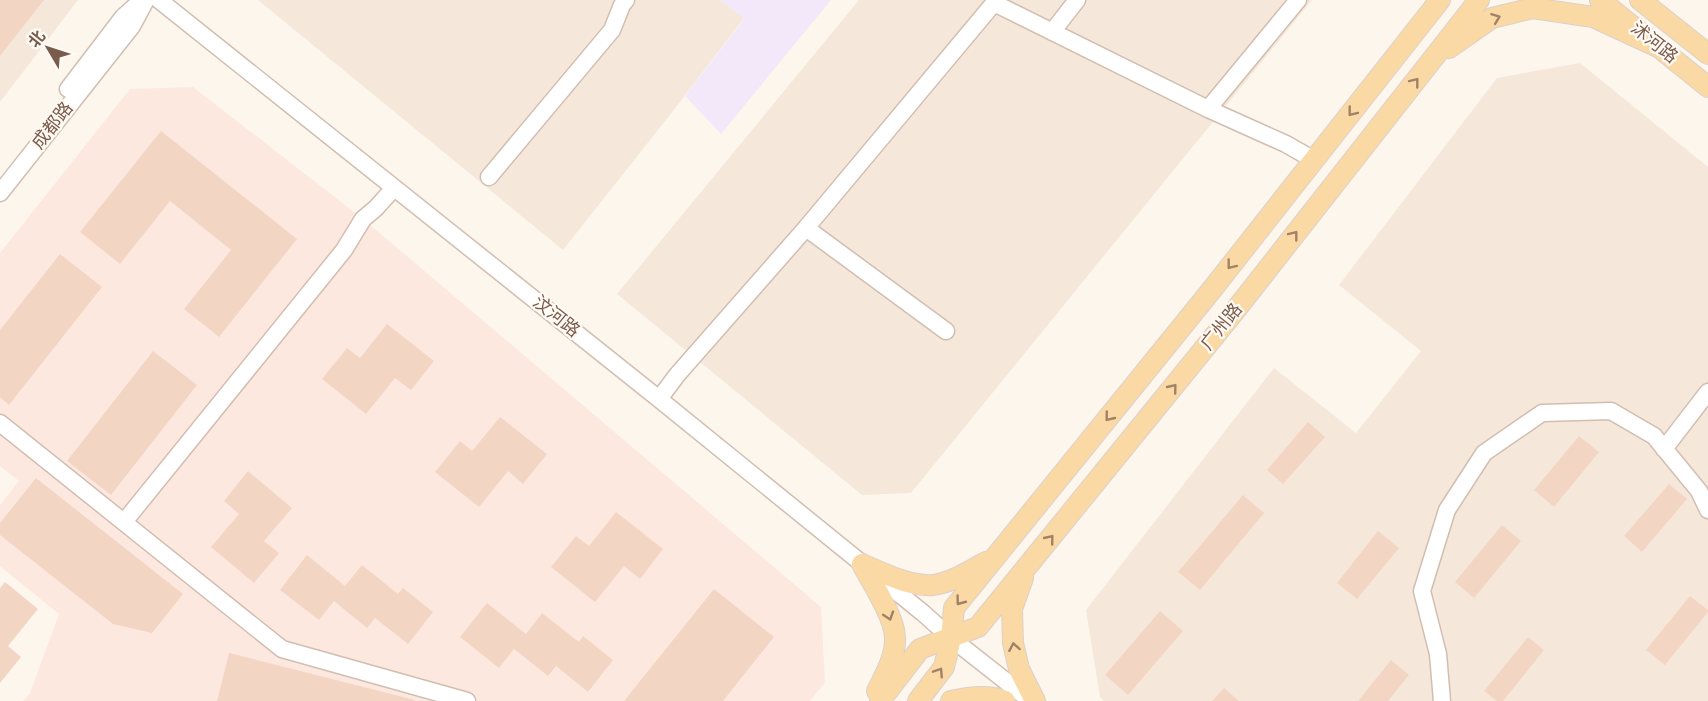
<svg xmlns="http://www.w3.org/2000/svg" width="1708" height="701" font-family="'Alegreya Sans','Noto Sans SC',sans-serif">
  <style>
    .residential { fill: #f5e8da }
    .commercial { fill: #fde8e0 }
    .education { fill: #f3e8fa }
    .building { fill: #f3d5c3 }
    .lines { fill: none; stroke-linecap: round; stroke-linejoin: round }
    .minor-casing { stroke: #d1beb0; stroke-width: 19 }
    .major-casing { stroke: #dad1cd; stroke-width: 22 }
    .minor { stroke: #fff; stroke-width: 16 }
    .major { stroke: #fbd9a5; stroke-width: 20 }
    .oneway { stroke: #a18267 }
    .labels { text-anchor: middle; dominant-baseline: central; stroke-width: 4.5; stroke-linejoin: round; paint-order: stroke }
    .street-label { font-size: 18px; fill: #7a5c4d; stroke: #fffaf3 }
  </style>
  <rect width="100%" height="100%" fill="#fdf6ec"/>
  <!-- residential -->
  <path class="residential" d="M0,0H78L0,102Z
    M258,0H720L744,18L673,111L563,250Z
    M859,0H1312L911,493L862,495L617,294Z
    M1580,63L1708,167V701H1104L1100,697L1086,610L1274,368L1356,433L1421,351L1339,285L1497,78Z"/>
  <!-- commercial -->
  <path class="commercial" d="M193,87L363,219L821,607L825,682L810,701H23L30,693L59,614L0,566V505L19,481L0,466V253L130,89Z"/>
  <!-- education -->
  <path class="education" d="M720,0H831L721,134L685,96L744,19Z"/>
  <!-- building -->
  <path class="building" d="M0,0H44L0,56Z
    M161,131L297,239L219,337L184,309L231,250L170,201L120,264L80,232Z
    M60,254L102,287L9,405L0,397V330Z
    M387,324L434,361L411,390L395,378L366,414L322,379L347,348L360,358Z
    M153,351L197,385L111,495L67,461Z
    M500,417L547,454L523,484L508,471L479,507L435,472L460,441L472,451Z
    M1308,422L1325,437L1283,484L1267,470Z
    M1579,436L1599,452L1554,507L1534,490Z
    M248,471L292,508L264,541L279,553L254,583L211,547L239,514L224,501Z
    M36,478L183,594L152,633L113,624L0,535V523Z
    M1669,484L1687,499L1642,552L1624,536Z
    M1243,495L1264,513L1200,590L1178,572Z
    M616,512L663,549L640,579L624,566L595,602L551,567L576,536L589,546Z
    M1502,525L1521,541L1474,598L1455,582Z
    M1378,531L1399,548L1357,599L1337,583Z
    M307,555L345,586L362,565L398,594L403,588L433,612L408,644L375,618L367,628L334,601L319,620L280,590Z
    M5,582L38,609L8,646L21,657L0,683V588Z
    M714,589L774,637L723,701H624Z
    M1690,596L1708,610V612L1665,665L1646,650Z
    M487,603L526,634L542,613L579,642L583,636L613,660L588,692L556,666L548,676L514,649L499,668L460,637Z
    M1160,611L1183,631L1128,695L1105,675Z
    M1528,637L1544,650L1503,701H1497L1484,691Z
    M229,653L415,700L414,701H217Z
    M1391,660L1409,675L1388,701H1358Z
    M1224,688L1239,701H1212Z"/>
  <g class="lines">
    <defs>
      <path id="minor" d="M159,0L659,399L923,613L951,638L1031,701
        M995,0L994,3L1208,109L1286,144L1314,160
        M1052,32L1077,0
        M68,89L123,17L141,1
        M1208,109L1298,0
        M489,177L612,30L622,5L626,0
        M0,193L132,26L146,0
        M806,228L946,331
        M659,399L677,375L806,228L994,3
        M0,423L282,649L467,701
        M1664,449L1708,392
        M124,522L344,250L363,219L376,208L394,188
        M1442,701L1438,654L1422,591L1447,510L1484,453L1542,413L1611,411L1654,436L1699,491L1708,510"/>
      <path id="major" d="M1600,0L1708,87
        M1640,0L1708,54
        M1449,48L1492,18L1533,8L1593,17L1660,48
        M862,564C872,583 894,616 895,637C896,656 885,675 877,691
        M862,564C883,573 910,587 934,585C952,582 970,571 986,562
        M1023,578L1012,609L1013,643L1019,669L1035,701
        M880,701L920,649L978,627L1234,312L1479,0
        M918,701L944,667L951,638L954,608L1210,292L1440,0
        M951,701C968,697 989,694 1005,701"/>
    </defs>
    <!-- minor casing -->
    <use href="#minor" class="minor-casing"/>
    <!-- major casing -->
    <use href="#major" class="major-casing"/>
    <!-- minor -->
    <use href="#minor" class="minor"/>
    <!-- major -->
    <use href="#major" class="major"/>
  </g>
  <!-- one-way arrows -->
  <defs><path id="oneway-chevron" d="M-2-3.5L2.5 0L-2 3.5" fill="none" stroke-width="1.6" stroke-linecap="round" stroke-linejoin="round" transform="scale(1.5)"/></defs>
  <g class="oneway">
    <use href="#oneway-chevron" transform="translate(1496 18) rotate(-21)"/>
    <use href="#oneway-chevron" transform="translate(1415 82) rotate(-52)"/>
    <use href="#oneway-chevron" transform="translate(1352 112) rotate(128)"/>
    <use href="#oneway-chevron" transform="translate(1294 235) rotate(-52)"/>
    <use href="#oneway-chevron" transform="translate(1231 265) rotate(128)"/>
    <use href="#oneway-chevron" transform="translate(1173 388) rotate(-51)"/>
    <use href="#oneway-chevron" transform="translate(1109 417) rotate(129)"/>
    <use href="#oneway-chevron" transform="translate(1050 539) rotate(-51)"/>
    <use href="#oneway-chevron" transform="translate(960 601) rotate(127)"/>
    <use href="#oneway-chevron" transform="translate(889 616) rotate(72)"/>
    <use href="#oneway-chevron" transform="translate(1014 647) rotate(-100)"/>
    <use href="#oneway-chevron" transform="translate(939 672) rotate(-57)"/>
  </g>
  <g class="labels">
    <!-- street labels -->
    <g class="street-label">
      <text transform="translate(1654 43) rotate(39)">沭河路</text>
      <text transform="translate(53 126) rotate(-52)">成都路</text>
      <text transform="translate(556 317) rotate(39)">汶河路</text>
      <text transform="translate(1222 327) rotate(-51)">广州路</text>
    </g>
  </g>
  <!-- north arrow -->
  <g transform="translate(48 48) rotate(309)" stroke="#fffaf3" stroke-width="4.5" paint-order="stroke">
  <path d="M0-4.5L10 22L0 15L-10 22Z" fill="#7a5c4d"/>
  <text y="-9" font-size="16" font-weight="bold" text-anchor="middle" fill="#7a5c4d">北</text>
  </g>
</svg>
